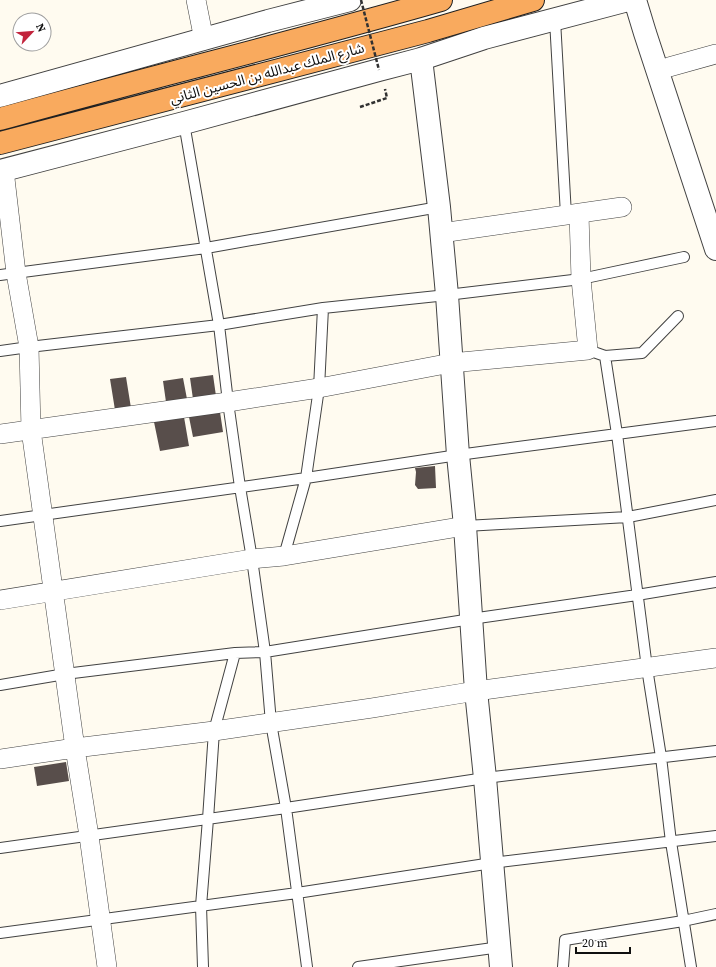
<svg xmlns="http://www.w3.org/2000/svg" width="716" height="967" font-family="'Source Serif 4','Noto Sans Arabic',serif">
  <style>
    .building { fill: #584e4b }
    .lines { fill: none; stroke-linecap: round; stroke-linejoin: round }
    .service-casing { stroke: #424242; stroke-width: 12 }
    .minor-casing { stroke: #424242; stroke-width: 20 }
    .tertiary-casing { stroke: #424242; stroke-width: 24 }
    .trunk-casing { stroke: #202020; stroke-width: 24 }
    .path { stroke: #313131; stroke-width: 2.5; stroke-dasharray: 4 2; stroke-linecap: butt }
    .service { stroke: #fff; stroke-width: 10 }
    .minor { stroke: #fff; stroke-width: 19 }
    .tertiary { stroke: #fff; stroke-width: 22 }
    .trunk { stroke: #f9aa5e; stroke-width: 22 }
    .path-bridge { stroke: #313131; stroke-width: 2.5; stroke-dasharray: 4 2; stroke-linecap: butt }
    .labels { text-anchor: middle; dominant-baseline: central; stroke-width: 4; stroke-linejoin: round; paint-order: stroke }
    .street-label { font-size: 14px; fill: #0f0f0f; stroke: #fff }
  </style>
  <rect width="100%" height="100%" fill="#fffbf0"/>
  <!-- building -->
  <path class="building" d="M213,375L216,396L193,399L190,378Z
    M126,377L131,408L115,410L110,379Z
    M183,378L187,399L166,402L163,381Z
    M220,412L223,432L193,437L189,417Z
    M184,417L189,446L160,451L154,422Z
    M435,466L436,488L418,489L415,485L416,472L415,468Z
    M66,762L69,781L37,786L34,767Z"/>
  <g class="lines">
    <defs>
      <path id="service" d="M555,20L566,215
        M184,123L219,325L228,402L240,487L252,559L265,652L271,723L286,808L307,967
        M0,275L206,248L439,207
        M588,350L605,356L642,353L678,316
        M0,351L29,347L219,325L323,308L447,295L581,279L684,257
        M605,356L617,434L647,668L661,757L671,842L691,967
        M0,521L306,478L458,455L716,421
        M465,526L628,517L716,500
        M284,556L306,478L319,388L323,308
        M0,685L65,674L235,653L265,652L471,619L637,595L716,582
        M0,848L286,808L485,778L716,751
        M0,933L297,893L492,863L716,836
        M203,967L201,906L208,819L214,731L235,653
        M358,967L500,947
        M563,967L565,940L683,921L716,914"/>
      <path id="minor" d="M196,0L204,40
        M669,67L716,54
        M4,170L16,273L29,347L31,430L75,748L89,836L107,967
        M441,233L622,207
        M0,434L228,402L319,388L451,363L588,350L581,279L579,214
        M0,600L252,559L284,556L465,526
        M0,759L75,748L214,731L372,708L476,691L716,658"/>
      <path id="tertiary" d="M635,0L645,33L716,249
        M421,59L439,207L447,295L458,455L465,526L476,691L485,778L501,967
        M0,96L268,21L350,0
        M0,171L184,123L379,70L421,59L484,38L628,0"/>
      <path id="trunk" d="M0,119C147,78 295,42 441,0
        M0,143L428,31L533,0"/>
    </defs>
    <!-- service casing -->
    <use href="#service" class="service-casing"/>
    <!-- minor casing -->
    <use href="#minor" class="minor-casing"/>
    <!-- tertiary casing -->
    <use href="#tertiary" class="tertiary-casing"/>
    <!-- trunk casing -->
    <use href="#trunk" class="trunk-casing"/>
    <!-- path -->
    <path class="path" d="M360,107L387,98L385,89"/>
    <!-- service -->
    <use href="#service" class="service"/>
    <!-- minor -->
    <use href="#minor" class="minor"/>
    <!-- tertiary -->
    <use href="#tertiary" class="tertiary"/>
    <!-- trunk -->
    <use href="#trunk" class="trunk"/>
    <!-- path-bridge -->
    <path class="path-bridge" d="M361,0L379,70"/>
  </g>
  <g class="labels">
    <!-- street labels -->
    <g class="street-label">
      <text transform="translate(267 73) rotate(-15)">شارع الملك عبدالله بن الحسين الثاني</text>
    </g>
  </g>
  <!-- north arrow -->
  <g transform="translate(32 32) rotate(64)"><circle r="19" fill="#ffffff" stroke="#9f9f9f"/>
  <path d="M0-3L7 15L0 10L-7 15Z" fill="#c2233c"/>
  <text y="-6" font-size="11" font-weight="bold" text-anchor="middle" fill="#0f0f0f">N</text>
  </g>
  <!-- scale -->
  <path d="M576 947v6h54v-6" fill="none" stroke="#0f0f0f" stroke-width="2"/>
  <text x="582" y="947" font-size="12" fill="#0f0f0f" stroke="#ffffff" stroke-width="3" paint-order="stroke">20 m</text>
</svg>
